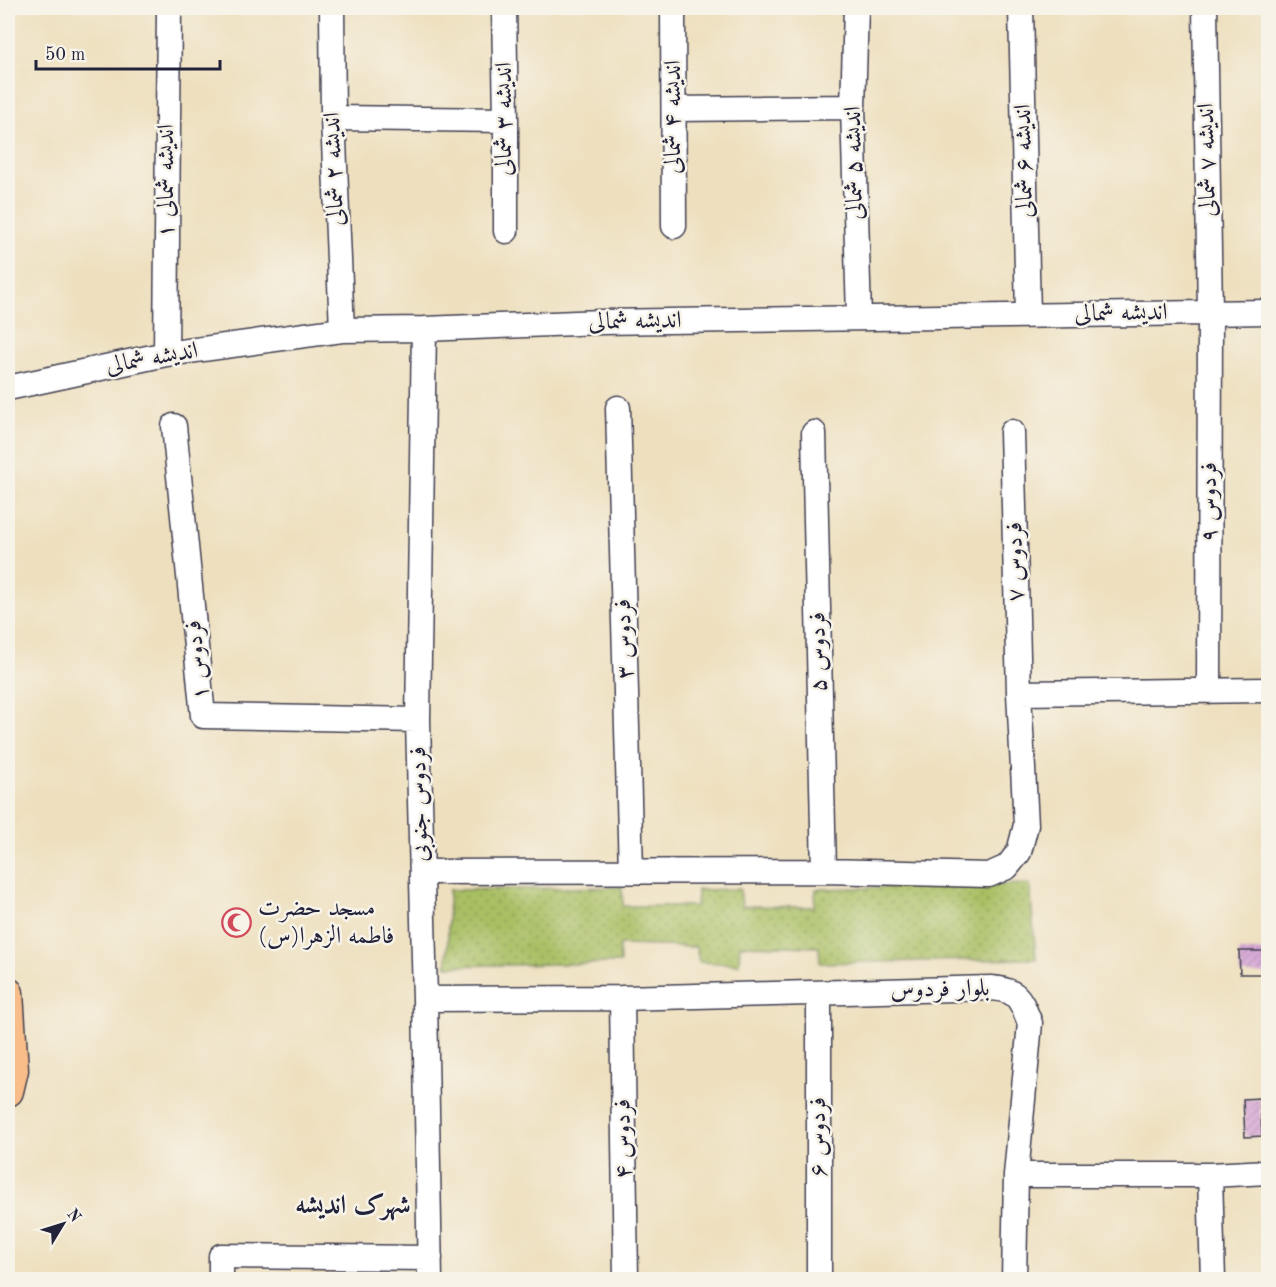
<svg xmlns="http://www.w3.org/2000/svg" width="1276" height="1287" font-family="'Old Standard TT',Amiri,serif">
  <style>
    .grass { fill: url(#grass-dots); stroke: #66704f; stroke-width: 1.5 }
    .building { fill: url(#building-hatch) }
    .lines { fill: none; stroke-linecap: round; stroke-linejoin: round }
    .minor-casing { stroke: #413e4f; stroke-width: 27 }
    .major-casing { stroke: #413e4f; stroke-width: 33 }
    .minor { stroke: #fff; stroke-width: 24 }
    .major { stroke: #f8bd89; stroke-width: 30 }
    .labels { text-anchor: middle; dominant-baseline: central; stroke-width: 5; stroke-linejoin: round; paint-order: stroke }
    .street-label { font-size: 24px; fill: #22223b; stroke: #f7f3e8 }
    .poi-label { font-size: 24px; fill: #22223b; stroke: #f7f3e8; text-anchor: start }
    .neighbourhood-label { font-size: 26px; font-weight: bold; fill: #22223b; stroke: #f7f3e8 }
  </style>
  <defs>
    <pattern id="grass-dots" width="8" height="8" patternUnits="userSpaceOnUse" patternTransform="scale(1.5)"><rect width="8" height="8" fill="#a9bf63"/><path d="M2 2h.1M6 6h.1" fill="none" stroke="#899b53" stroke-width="1.8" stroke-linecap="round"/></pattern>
    <pattern id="building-hatch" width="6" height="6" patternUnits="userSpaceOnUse" patternTransform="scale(1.5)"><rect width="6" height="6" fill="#d7a6d7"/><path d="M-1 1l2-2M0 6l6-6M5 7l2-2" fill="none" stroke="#ae87b0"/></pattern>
  </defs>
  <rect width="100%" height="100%" fill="#f7f3e8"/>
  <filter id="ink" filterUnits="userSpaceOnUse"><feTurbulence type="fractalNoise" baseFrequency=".0167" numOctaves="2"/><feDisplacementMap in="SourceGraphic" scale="12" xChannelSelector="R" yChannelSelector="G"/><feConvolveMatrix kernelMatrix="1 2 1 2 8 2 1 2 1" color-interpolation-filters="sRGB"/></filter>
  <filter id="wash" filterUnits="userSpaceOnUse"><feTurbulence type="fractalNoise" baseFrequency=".008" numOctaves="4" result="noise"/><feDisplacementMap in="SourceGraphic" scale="24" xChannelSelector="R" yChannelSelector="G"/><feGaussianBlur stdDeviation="1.35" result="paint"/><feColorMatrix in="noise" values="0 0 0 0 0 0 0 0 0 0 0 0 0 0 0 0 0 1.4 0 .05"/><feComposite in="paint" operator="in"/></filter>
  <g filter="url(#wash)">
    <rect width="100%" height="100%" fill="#eee0bf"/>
    <!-- grass -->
    <path class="grass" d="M1030,884L1036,959L820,963L819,947L740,945L739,964L699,962L696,947L619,945L620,963L447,966L449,890L622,887L623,906H696L697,890L740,889L742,906L814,907L816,889Z"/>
    <g id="blocks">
      <!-- building -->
      <path class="building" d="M1239,951H1268V974H1240Z
        M1260,1098L1262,1136L1245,1137L1243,1099Z"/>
    </g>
  </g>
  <g filter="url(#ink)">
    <use href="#blocks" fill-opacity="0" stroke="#413e4f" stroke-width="1.5"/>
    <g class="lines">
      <defs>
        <path id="minor" d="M332,8L333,118L342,330
          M504,8L506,120V231
          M673,8L674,226
          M856,8L853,107L859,318
          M1021,8L1028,315
          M1205,8L1210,312L1209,691
          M674,109L853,107
          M333,118L506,120
          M424,329L418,720L425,999L430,1280
          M166,354L169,8
          M8,388L166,354L342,330L424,329L601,322L1268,312
          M618,408L631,871
          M174,426L203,716L418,720
          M1012,432L1019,693
          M814,433L824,871
          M422,872L824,871L989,875L1007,867L1019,852L1026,825L1019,693L1268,690
          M819,994V1280
          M622,998L626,1280
          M425,999L622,998L991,988C1019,990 1020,999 1030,1023L1016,1175H1210L1268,1172
          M1210,1175L1213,1280
          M221,1280V1256L430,1258
          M1014,1280L1016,1175"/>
        <path id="major" d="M8,993L13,1070L8,1091"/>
      </defs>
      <!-- minor casing -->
      <use href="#minor" class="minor-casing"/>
      <!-- major casing -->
      <use href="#major" class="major-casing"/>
      <!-- minor -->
      <use href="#minor" class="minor"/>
      <!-- major -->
      <use href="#major" class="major"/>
    </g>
  </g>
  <!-- icons -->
  <defs>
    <symbol id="mosque-ring" viewBox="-11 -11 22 22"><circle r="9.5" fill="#f7f3e8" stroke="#d1495b" stroke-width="1.5"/><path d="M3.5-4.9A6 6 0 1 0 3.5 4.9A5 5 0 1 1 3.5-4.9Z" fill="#d1495b"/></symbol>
  </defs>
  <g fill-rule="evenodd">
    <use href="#mosque-ring" x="220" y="906" width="33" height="33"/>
  </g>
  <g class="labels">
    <!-- street labels -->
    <g class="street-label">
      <text transform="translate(674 117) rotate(-90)">اندیشه ۴ شمالی</text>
      <text transform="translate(505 119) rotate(-90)">اندیشه ۳ شمالی</text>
      <text transform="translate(1208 160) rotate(-91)">اندیشه ۷ شمالی</text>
      <text transform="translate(1025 161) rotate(-91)">اندیشه ۶ شمالی</text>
      <text transform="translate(855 163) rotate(-91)">اندیشه ۵ شمالی</text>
      <text transform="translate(335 169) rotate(-92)">اندیشه ۲ شمالی</text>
      <text transform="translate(167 181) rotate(-90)">اندیشه شمالی ۱</text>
      <text transform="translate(1121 314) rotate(-1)">اندیشه شمالی</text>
      <text transform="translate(635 322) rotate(-1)">اندیشه شمالی</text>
      <text transform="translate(152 359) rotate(-10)">اندیشه شمالی</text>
      <text transform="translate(1210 502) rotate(-90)">فردوس ۹</text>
      <text transform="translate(1016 562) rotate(-91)">فردوس ۷</text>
      <text transform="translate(625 639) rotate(-92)">فردوس ۳</text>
      <text transform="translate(819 652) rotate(-91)">فردوس ۵</text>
      <text transform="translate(198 660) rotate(-96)">فردوس ۱</text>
      <text transform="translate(420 804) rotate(-91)">فردوس جنوبی</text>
      <text transform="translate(940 990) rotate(-1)">بلوار فردوس</text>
      <text transform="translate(819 1137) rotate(-90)">فردوس ۶</text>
      <text transform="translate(624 1139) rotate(-91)">فردوس ۴</text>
    </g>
    <!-- poi labels -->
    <g class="poi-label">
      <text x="258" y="909">مسجد حضرت<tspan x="258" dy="28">فاطمه الزهرا(س)</tspan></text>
    </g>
    <!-- neighbourhood labels -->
    <g class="neighbourhood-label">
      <text x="353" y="1206">شهرک اندیشه</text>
    </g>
  </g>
  <!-- margin -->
  <rect width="1276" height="1287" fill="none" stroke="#f7f3e8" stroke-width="30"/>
  <!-- north arrow -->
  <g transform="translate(63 1224) rotate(52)" stroke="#f7f3e8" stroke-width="4.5" paint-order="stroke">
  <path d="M0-4.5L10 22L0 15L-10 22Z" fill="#22223b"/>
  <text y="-9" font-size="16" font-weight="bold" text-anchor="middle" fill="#22223b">N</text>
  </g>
  <!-- scale -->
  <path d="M36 60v9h184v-9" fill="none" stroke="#22223b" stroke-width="3"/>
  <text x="45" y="60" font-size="18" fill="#22223b" stroke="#f7f3e8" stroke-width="4.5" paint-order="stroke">50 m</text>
</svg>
